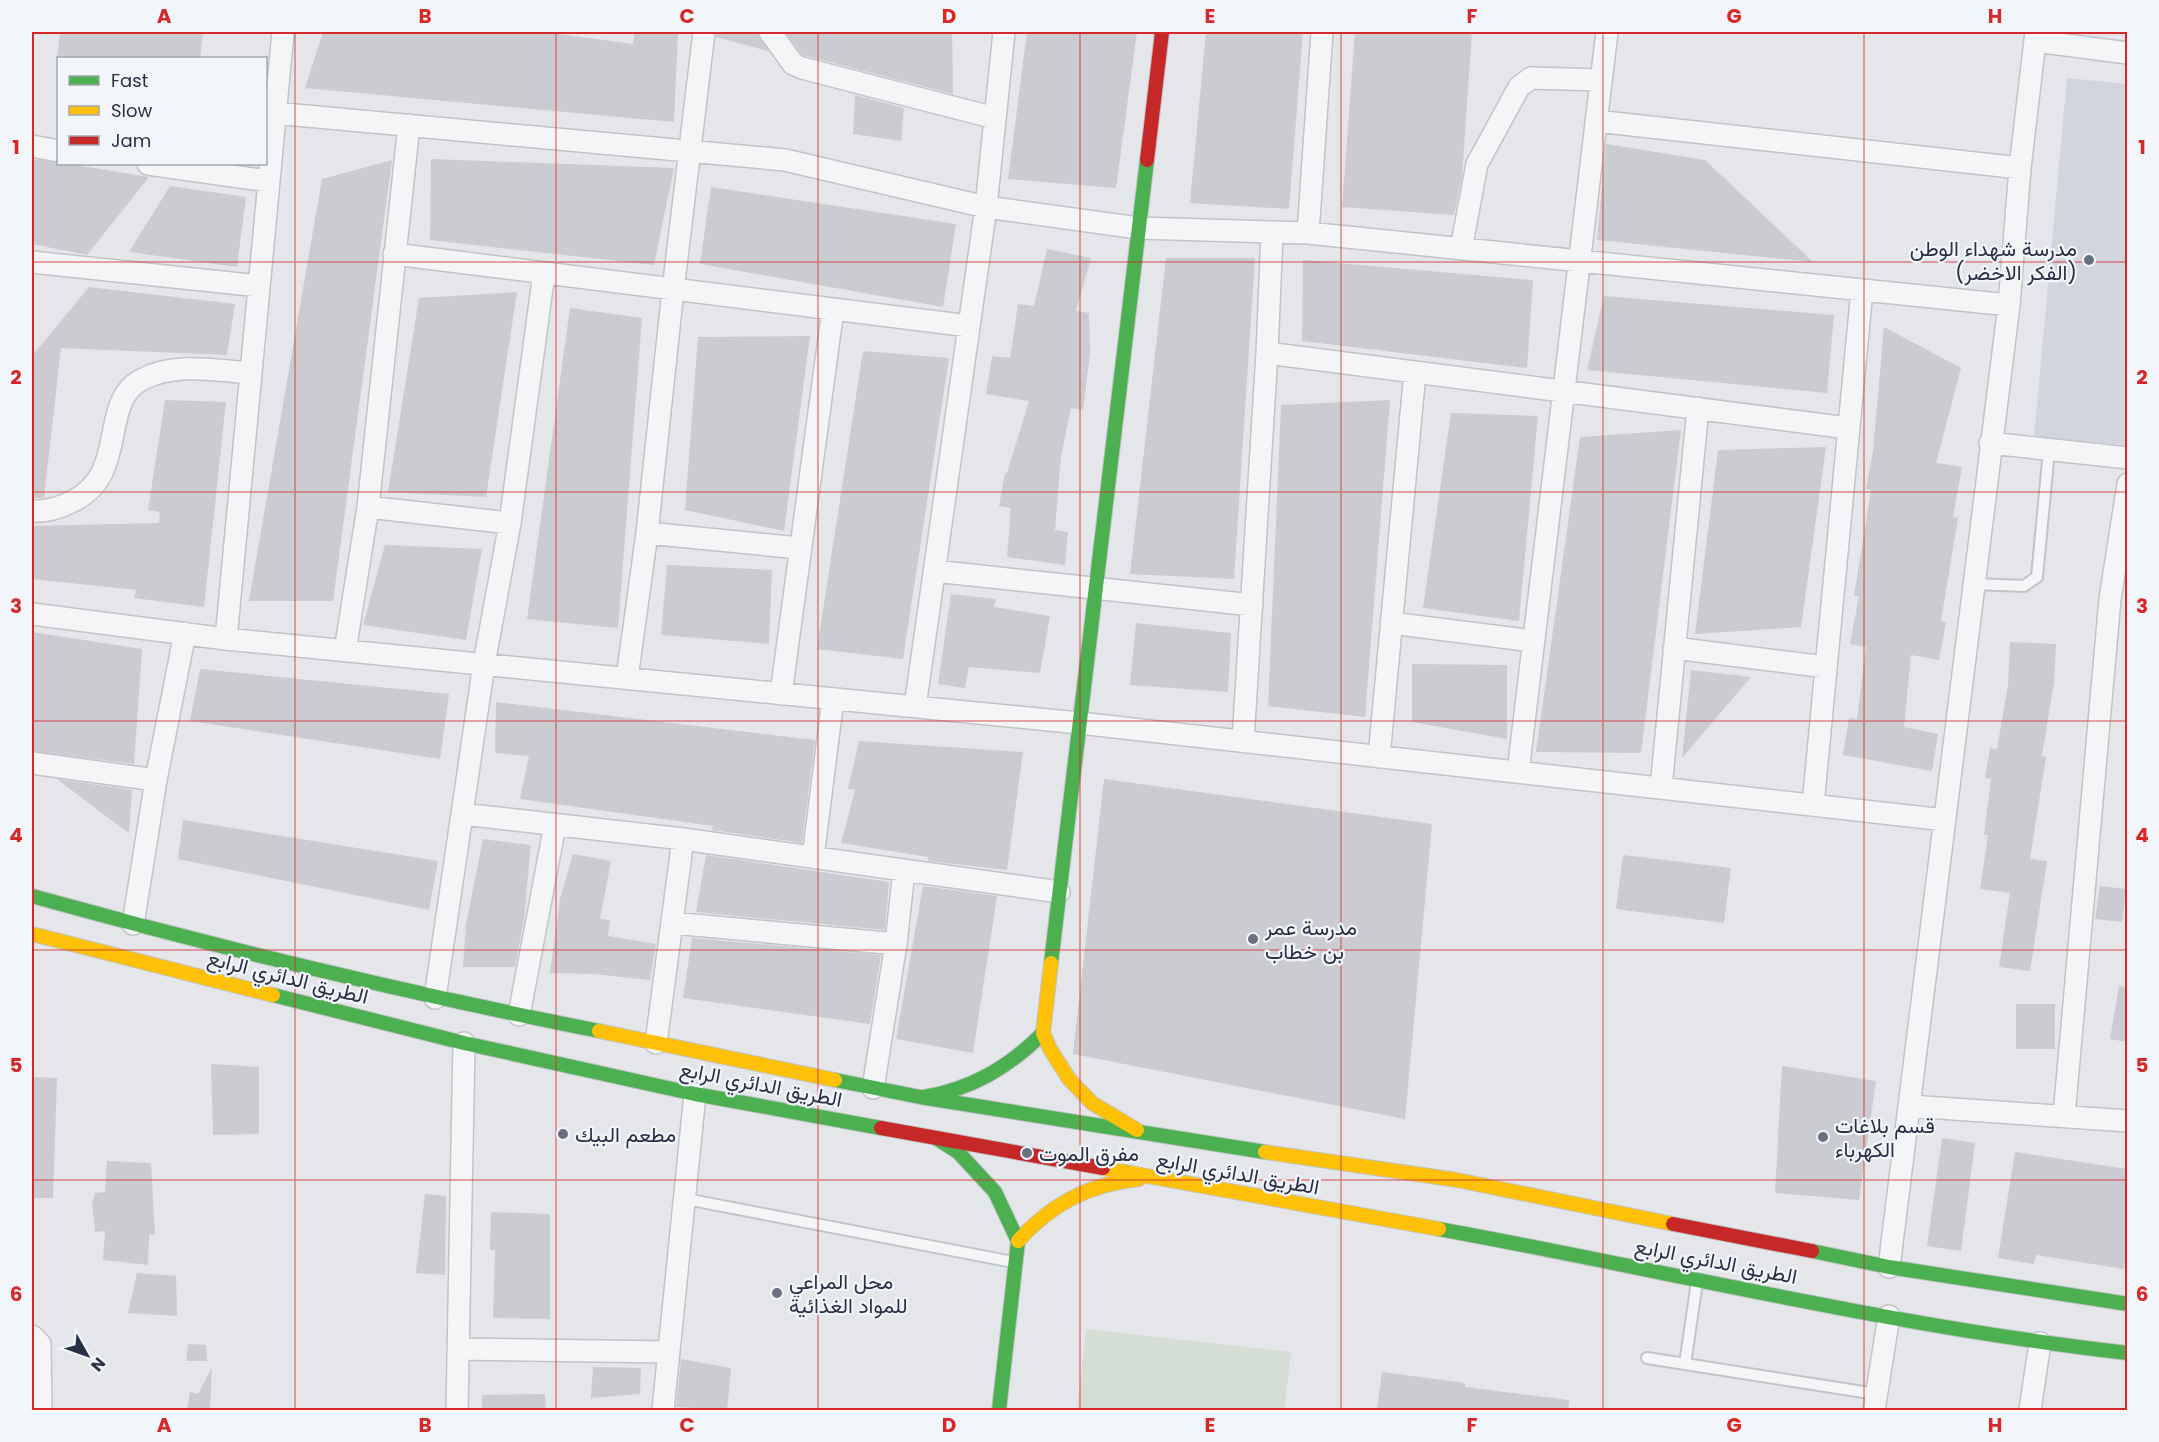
<svg xmlns="http://www.w3.org/2000/svg" width="2159" height="1442" font-family="Poppins,Vazirmatn,sans-serif">
  <style>
    .built { fill: #d2d5dd }
    .green { fill: #d4ded5 }
    .building { fill: #caccd1 }
    .lines { fill: none; stroke-linecap: round; stroke-linejoin: round }
    .lane-casing { stroke: #c2c4c8; stroke-width: 14 }
    .street-casing { stroke: #c2c4c8; stroke-width: 24 }
    .fast-casing { stroke: #c2c4c8; stroke-width: 16 }
    .slow-casing { stroke: #c2c4c8; stroke-width: 16 }
    .jam-casing { stroke: #c2c4c8; stroke-width: 16 }
    .lane { stroke: #f4f5f7; stroke-width: 10 }
    .street { stroke: #f4f5f7; stroke-width: 21 }
    .fast { stroke: #4caf50; stroke-width: 14 }
    .slow { stroke: #ffc107; stroke-width: 14 }
    .jam { stroke: #c62828; stroke-width: 14 }
    .grid { fill: none; stroke: #d62828; stroke-width: 1.5; stroke-opacity: 0.55 }
    .poi-dot { fill: #6a707f; stroke: #f2f5f9; stroke-width: 2 }
    .labels { text-anchor: middle; dominant-baseline: central; stroke-width: 4.5; stroke-linejoin: round; paint-order: stroke }
    .poi-label { font-size: 21px; fill: #283046; stroke: #f2f5f9; text-anchor: start }
    .street-label { font-size: 21px; fill: #283046; stroke: #f2f5f9 }
    .neatline { fill: none; stroke: #d62828; stroke-width: 2 }
    .grid-label { font-size: 20px; text-anchor: middle; font-weight: bold; fill: #d62828 }
  </style>
  <rect width="100%" height="100%" fill="#e4e6ea"/>
  <!-- built -->
  <path class="built" d="M2067,78L2127,84V445L2034,437Z"/>
  <!-- green -->
  <path class="green" d="M1086,1329L1291,1352L1284,1410H1077Z"/>
  <!-- building -->
  <path class="building" d="M60,32H203L200,58H57Z
    M323,32H544L633,44L635,32H678L674,122L305,88Z
    M716,32H758L768,51L716,37Z
    M785,32H952L953,94L806,56L801,54Z
    M1027,32H1137L1116,188L1008,179Z
    M1206,32H1303L1289,209L1190,203Z
    M1355,32H1472L1462,177L1454,215L1342,207Z
    M855,95L904,108L901,141L853,134Z
    M1606,144L1705,160L1813,262L1597,240Z
    M32,159L69,164L149,177L87,255L32,244Z
    M431,159L674,168L654,265L430,240Z
    M392,160L333,601H249L322,179Z
    M170,186L246,197L237,267L129,252Z
    M711,187L956,224L943,307L700,264Z
    M1047,249L1091,258L1076,311L1089,313L1090,353L1083,410L1071,408L1061,456L1055,530L1068,532L1065,565L1007,557L1011,508L999,506L1005,473H1007L1029,401L986,394L992,356L1010,358L1018,304L1034,306Z
    M1166,258H1255L1234,579L1130,574Z
    M1303,260L1533,280L1527,368L1302,341Z
    M89,287L235,304L227,355L61,348L44,498H32V356Z
    M517,292L486,497L388,492L419,298Z
    M1604,296L1834,315L1827,393L1587,370Z
    M570,308L642,318L618,628L527,619Z
    M1884,327L1961,368L1936,463L1962,467L1953,517L1958,518L1941,621L1946,622L1939,660L1911,655L1904,727L1938,734L1932,771L1843,755L1849,718L1857,719L1866,647L1850,644L1859,596H1854L1871,490L1866,489L1873,451Z
    M810,336L784,531L685,510L698,337Z
    M863,351L949,358L903,659L817,649Z
    M165,400L226,402L204,607L134,598L136,590L32,579V526L159,523L160,512L148,510Z
    M1390,400L1365,717L1268,706L1281,405Z
    M1451,413L1538,416L1519,621L1423,608Z
    M1681,430L1641,753L1536,752L1580,437Z
    M1826,447L1801,627L1695,634L1718,450Z
    M385,545L482,549L466,640L363,625Z
    M667,565L772,570L769,644L661,635Z
    M951,594L996,599L994,607L1050,616L1040,673L969,667L965,688L938,684Z
    M1136,623L1231,633L1228,692L1130,685Z
    M32,632L142,649L134,764L32,751Z
    M2010,642L2056,644L2054,682L2042,756L2046,757L2030,859L2047,861L2030,971L1999,967L2010,893L1980,889L1988,835H1984L1991,779L1985,778L1990,748L1997,749L2008,685Z
    M1412,664L1507,665V739L1412,722Z
    M200,669L449,694L440,759L190,721Z
    M1691,670L1751,677L1682,758Z
    M496,702L815,740L802,843L712,830L713,826L520,799L529,756L495,753Z
    M859,741L1023,752L1007,870L928,861V857L841,843L855,790L848,789Z
    M57,779L132,790L129,833L103,814Z
    M1104,779L1432,824L1405,1119L1073,1054Z
    M183,820L438,861L429,910L178,859Z
    M483,839L531,845L524,919L515,967H463L466,925Z
    M573,854L611,861L600,919L610,920L608,936L656,944L650,980L593,974L550,973L560,899Z
    M706,855L889,882L885,930L696,912Z
    M1623,855L1731,868L1724,923L1616,909Z
    M923,886L997,896L973,1053L896,1039Z
    M2100,886L2126,889L2122,922L2095,919Z
    M692,938L881,955L870,1024L683,998Z
    M2119,986L2127,987V1042L2110,1039Z
    M2016,1004H2055V1049H2016Z
    M211,1064L259,1067V1134L213,1135Z
    M1782,1066L1876,1081L1859,1200L1775,1193Z
    M32,1077L57,1078L53,1198H32Z
    M1942,1138L1975,1143L1961,1251L1927,1246Z
    M2015,1152L2127,1169V1247L2124,1269L2036,1255L2034,1264L1998,1258Z
    M107,1161L151,1163L155,1235H149L148,1265L103,1260L105,1231L95,1232L92,1203L95,1193L105,1192Z
    M425,1194L446,1196L445,1275L416,1273Z
    M491,1212L550,1214V1319L493,1318L495,1250H490Z
    M137,1273L176,1276L177,1316L128,1313Z
    M188,1344L206,1345L207,1361H186Z
    M681,1359L731,1368L727,1410L676,1407Z
    M212,1367L210,1410H187L190,1392L198,1394Z
    M593,1367L641,1368L640,1394L591,1398Z
    M1382,1372L1465,1383V1387L1569,1400L1568,1410H1377Z
    M545,1394L546,1410H482V1395Z"/>
  <g class="lines">
    <defs>
      <path id="lane" d="M1975,584L2024,586L2037,577L2049,450
        M686,1199L1013,1262
        M1647,1358L1876,1394
        M1685,1364L1697,1282"/>
      <path id="street" d="M770,32L793,64L802,68L995,118
        M2035,41L2128,53
        M274,113L785,160L986,207L1138,228L1308,233L2009,305
        M1596,121L2020,168
        M32,146L58,151
        M148,164L268,181
        M1308,233L1322,32
        M1461,249L1477,164L1519,87L1531,78L1601,80
        M394,254L969,326
        M32,262L259,286
        M1267,353L1848,428
        M1990,443L2128,458
        M368,507L510,523
        M32,511C46,512 59,508 71,502C130,475 98,403 141,380C174,362 214,370 249,373
        M647,533L799,548
        M934,571L1252,605
        M32,614L226,639L1079,723L1945,820
        M1391,623L1533,641
        M226,639L283,32
        M1674,648L1826,667
        M345,651L368,507L409,125
        M627,678L647,533L673,290L704,32
        M781,694L833,309
        M915,707L986,207L1004,32
        M1243,741L1267,353L1272,233
        M1379,757L1415,372
        M32,763L156,780
        M1518,772L1607,32
        M1661,788L1698,408
        M1813,805L1862,290
        M463,814L683,839L1059,892
        M813,857L833,699
        M673,923L896,944
        M133,924L156,780L185,633
        M435,998L484,664L510,523L544,273
        M519,1015L555,825
        M656,1043L683,839
        M873,1088L896,944L904,870
        M1910,1106L2128,1121
        M2064,1116L2110,599L2128,484
        M1889,1267L2009,305L2020,168L2036,32
        M32,1336L40,1344L41,1410
        M459,1349L669,1352
        M457,1410L464,1043
        M663,1410L695,1094
        M1874,1410L1889,1316
        M2030,1410L2040,1343"/>
      <path id="fast" d="M32,896C219,948 408,993 599,1031
        M1051,963L1147,160
        M273,995L464,1043L695,1094L881,1128
        M835,1080L920,1097L1265,1152
        M924,1097C972,1089 1009,1067 1043,1033
        M936,1138L958,1152L995,1192L1018,1241L999,1410
        M1439,1229C1668,1271 1896,1327 2128,1353
        M1812,1251L1889,1267L2128,1304"/>
      <path id="slow" d="M32,934L273,995
        M1051,963L1043,1033L1050,1049L1069,1079L1092,1103L1137,1130
        M599,1031L835,1080
        M1265,1152L1457,1180L1673,1224
        M1103,1168L1439,1229
        M1018,1241C1051,1204 1089,1184 1139,1179"/>
      <path id="jam" d="M1147,160L1162,32
        M881,1128L1103,1168
        M1673,1224L1812,1251"/>
    </defs>
    <!-- lane casing -->
    <use href="#lane" class="lane-casing"/>
    <!-- street casing -->
    <use href="#street" class="street-casing"/>
    <!-- fast casing -->
    <use href="#fast" class="fast-casing"/>
    <!-- slow casing -->
    <use href="#slow" class="slow-casing"/>
    <!-- jam casing -->
    <use href="#jam" class="jam-casing"/>
    <!-- lane -->
    <use href="#lane" class="lane"/>
    <!-- street -->
    <use href="#street" class="street"/>
    <!-- fast -->
    <use href="#fast" class="fast"/>
    <!-- slow -->
    <use href="#slow" class="slow"/>
    <!-- jam -->
    <use href="#jam" class="jam"/>
  </g>
  <!-- grid -->
  <path class="grid" d="M295,32V1410M556,32V1410M818,32V1410M1080,32V1410M1341,32V1410M1603,32V1410M1864,32V1410M32,262H2128M32,492H2128M32,721H2128M32,950H2128M32,1180H2128"/>
  <!-- markers -->
  <g class="poi-dot">
    <circle cx="2089" cy="260" r="6"/>
    <circle cx="1253" cy="939" r="6"/>
    <circle cx="563" cy="1134" r="6"/>
    <circle cx="1823" cy="1137" r="6"/>
    <circle cx="1027" cy="1153" r="6"/>
    <circle cx="777" cy="1293" r="6"/>
  </g>
  <g class="labels">
    <!-- poi labels -->
    <g class="poi-label">
      <text x="2077" y="248" text-anchor="end">مدرسة شهداء الوطن<tspan x="2077" dy="24">(الفكر الاخضر)</tspan></text>
      <text x="1265" y="927">مدرسة عمر<tspan x="1265" dy="24">بن خطاب</tspan></text>
      <text x="1835" y="1125">قسم بلاغات<tspan x="1835" dy="24">الكهرباء</tspan></text>
      <text x="575" y="1134">مطعم البيك</text>
      <text x="1039" y="1153">مفرق الموت</text>
      <text x="789" y="1281">محل المراعي<tspan x="789" dy="24">للمواد الغذائية</tspan></text>
    </g>
    <!-- street labels -->
    <g class="street-label">
      <text transform="translate(288 977) rotate(14)">الطريق الدائري الرابع</text>
      <text transform="translate(761 1084) rotate(11)">الطريق الدائري الرابع</text>
      <text transform="translate(1238 1173) rotate(10)">الطريق الدائري الرابع</text>
      <text transform="translate(1716 1261) rotate(11)">الطريق الدائري الرابع</text>
    </g>
  </g>
  <!-- border -->
  <rect width="2159" height="1442" fill="none" stroke="#f2f5f9" stroke-width="66"/>
  <!-- legend -->
  <rect x="57" y="57" width="210" height="108" fill="#f2f5f9" stroke="#a1a6b1" stroke-width="1.5"/>
  <rect x="69" y="76" width="30" height="9" fill="#4caf50" stroke="#a1a6b1" stroke-width="1.5"/>
  <text x="111" y="87" font-size="18" fill="#283046">Fast</text>
  <rect x="69" y="106" width="30" height="9" fill="#ffc107" stroke="#a1a6b1" stroke-width="1.5"/>
  <text x="111" y="117" font-size="18" fill="#283046">Slow</text>
  <rect x="69" y="136" width="30" height="9" fill="#c62828" stroke="#a1a6b1" stroke-width="1.5"/>
  <text x="111" y="147" font-size="18" fill="#283046">Jam</text>
  <!-- north arrow -->
  <g transform="translate(87 1355) rotate(130)" stroke="#f2f5f9" stroke-width="4.5" paint-order="stroke">
  <path d="M0-4.5L10 22L0 15L-10 22Z" fill="#283046"/>
  <text y="-9" font-size="16" font-weight="bold" text-anchor="middle" fill="#283046">N</text>
  </g>
  <rect x="33" y="33" width="2093" height="1376" class="neatline"/>
  <g class="grid-label">
    <text x="164" y="23">A</text>
    <text x="425" y="23">B</text>
    <text x="687" y="23">C</text>
    <text x="949" y="23">D</text>
    <text x="1210" y="23">E</text>
    <text x="1472" y="23">F</text>
    <text x="1734" y="23">G</text>
    <text x="1995" y="23">H</text>
    <text x="16" y="154">1</text>
    <text x="2142" y="154">1</text>
    <text x="16" y="384">2</text>
    <text x="2142" y="384">2</text>
    <text x="16" y="613">3</text>
    <text x="2142" y="613">3</text>
    <text x="16" y="842">4</text>
    <text x="2142" y="842">4</text>
    <text x="16" y="1072">5</text>
    <text x="2142" y="1072">5</text>
    <text x="16" y="1301">6</text>
    <text x="2142" y="1301">6</text>
    <text x="164" y="1432">A</text>
    <text x="425" y="1432">B</text>
    <text x="687" y="1432">C</text>
    <text x="949" y="1432">D</text>
    <text x="1210" y="1432">E</text>
    <text x="1472" y="1432">F</text>
    <text x="1734" y="1432">G</text>
    <text x="1995" y="1432">H</text>
  </g>
</svg>
